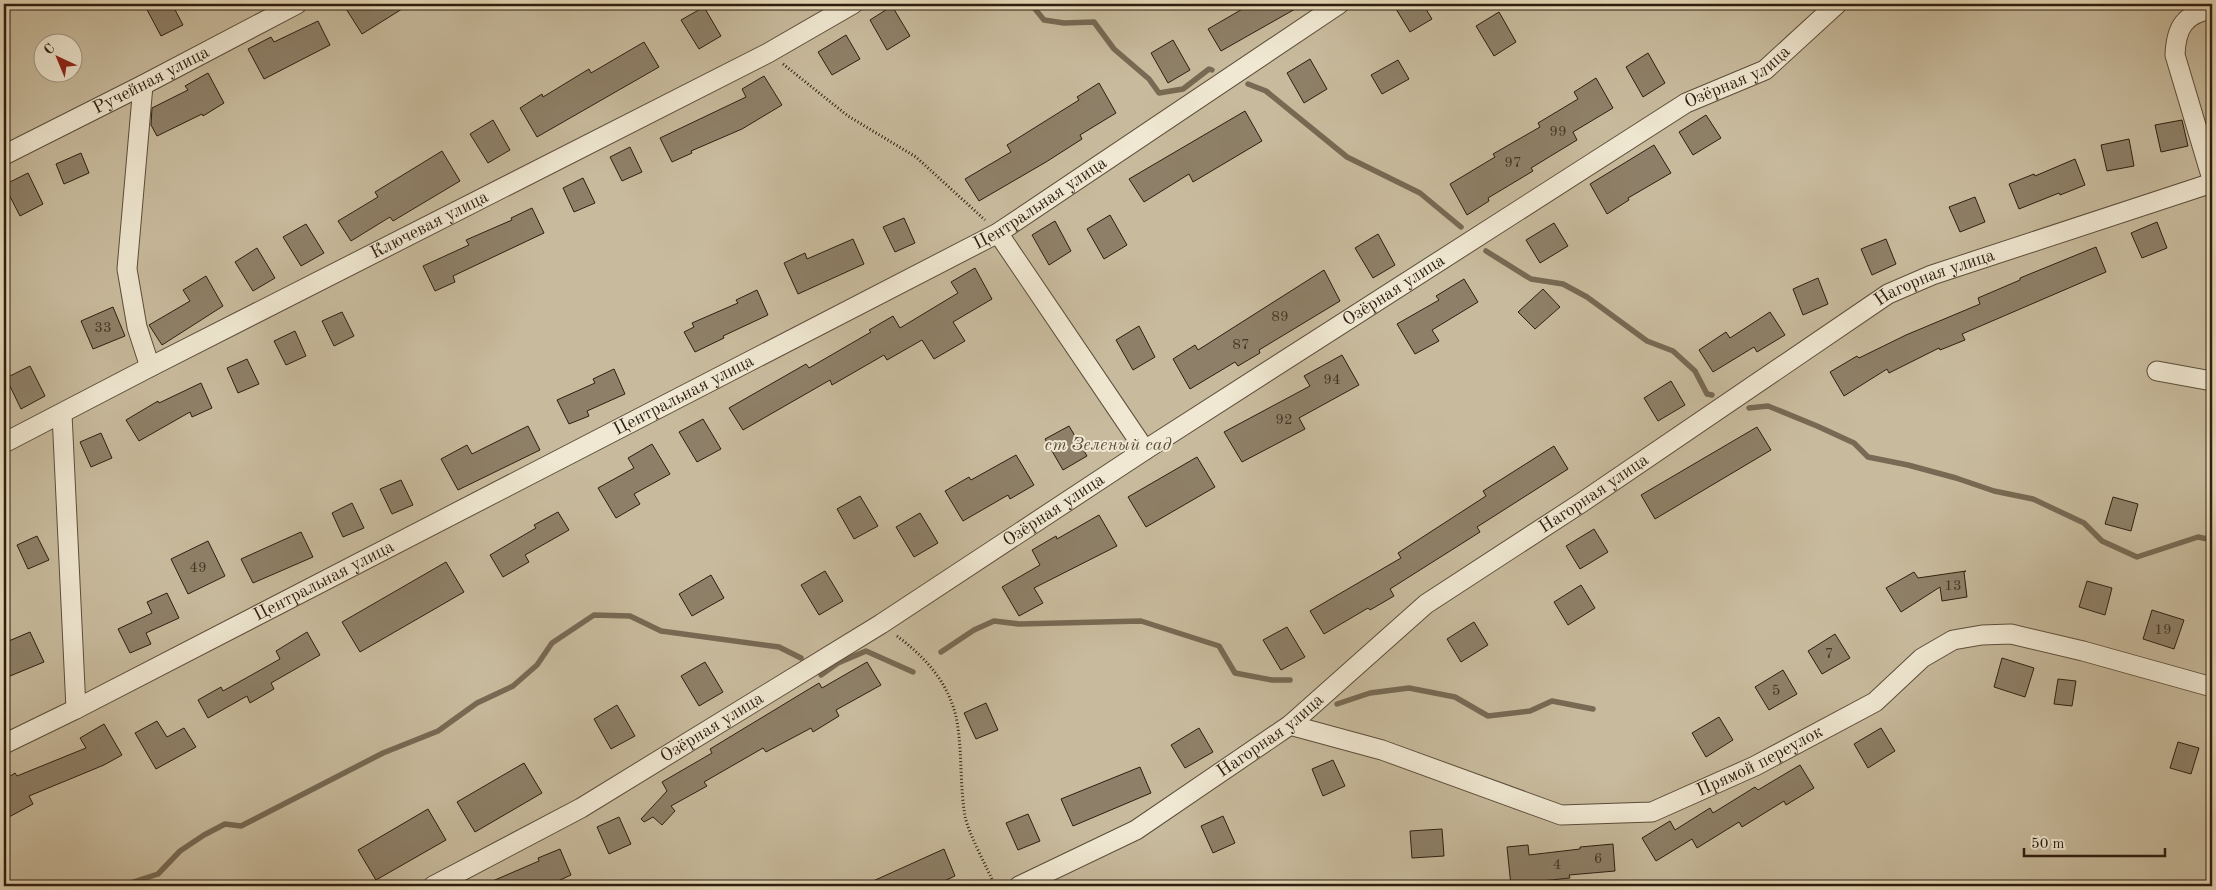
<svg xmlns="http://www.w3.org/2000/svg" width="2216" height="890" font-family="'Old Standard TT',serif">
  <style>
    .green { fill: #c8bb9d; stroke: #7a6c56; fill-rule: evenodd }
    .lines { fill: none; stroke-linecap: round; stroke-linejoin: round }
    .stream { stroke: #776953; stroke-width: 5.5 }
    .building { fill: #8e8068; stroke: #2d1e10 }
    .street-casing { stroke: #5c4d3a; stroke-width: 21 }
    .path { stroke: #2d1e10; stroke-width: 3; stroke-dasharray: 1 2.5; stroke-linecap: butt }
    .street { stroke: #f0e8d2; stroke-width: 19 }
    .labels { text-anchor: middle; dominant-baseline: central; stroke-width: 4; stroke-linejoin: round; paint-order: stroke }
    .number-label { font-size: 15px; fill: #453626 }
    .street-label { font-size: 18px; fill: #2d1e10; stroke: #f0e8d2 }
    .park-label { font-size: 18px; font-style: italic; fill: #5c4d3a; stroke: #f0e8d2 }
  </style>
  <rect width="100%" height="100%" fill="#e8dbba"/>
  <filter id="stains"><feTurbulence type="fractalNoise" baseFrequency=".004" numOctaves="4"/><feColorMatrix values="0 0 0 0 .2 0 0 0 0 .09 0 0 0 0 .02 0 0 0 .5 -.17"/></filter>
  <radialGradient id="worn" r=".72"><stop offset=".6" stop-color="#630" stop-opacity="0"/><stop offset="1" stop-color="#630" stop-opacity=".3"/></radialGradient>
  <!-- green -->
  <path class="green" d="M4,4H2212V886H4ZM42,42H72V72H42Z"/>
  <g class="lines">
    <!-- stream -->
    <path class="stream" d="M1031,4L1044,20L1064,23L1094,22L1114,49L1149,79L1159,93L1183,89L1209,69L1212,70
      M1248,84L1266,91L1347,157L1420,193L1461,227
      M1486,251L1531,279L1563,284L1587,297L1647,341L1673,351L1695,371L1707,394L1712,395
      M1749,408L1768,406L1817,426L1854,443L1868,457L1908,465L1956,478L1994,491L2033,499L2084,523L2102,541L2137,557L2198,537L2212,540
      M941,652L974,630L994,621L1019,624L1141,621L1219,646L1235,673L1272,680H1290
      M821,675L838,663L866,651L913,672
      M1337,704L1370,693L1409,688L1455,697L1488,716L1530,711L1552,701L1593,709
      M81,886L127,884L158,874L180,851L204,835L225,824L241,826L383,753L438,731L477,703L513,686L537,665L552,643L594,615L630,616L661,631L779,647L801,658"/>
  </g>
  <!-- building -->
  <path class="building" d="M144,4H172L183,25L161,36Z
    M343,4H410L362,34Z
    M1251,4H1304L1221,51L1208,29Z
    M1393,4H1423L1432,19L1410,32Z
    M892,6L910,36L887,50L870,20Z
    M704,7L721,36L699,49L681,20Z
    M1499,12L1516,42L1494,56L1476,26Z
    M318,21L330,45L264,79L248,49L271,37L274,42Z
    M846,35L860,59L832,75L818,52Z
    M1173,40L1190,70L1168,83L1151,53Z
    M644,42L659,67L537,137L520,108L542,94L543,97L589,69L591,73Z
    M1648,53L1665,83L1643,97L1626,67Z
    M1310,59L1327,89L1304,103L1287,73Z
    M1398,60L1409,79L1382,94L1371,75Z
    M208,73L224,103L203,116L202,114L157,136L151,125L152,108L188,90L185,86Z
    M764,76L782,105L742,129L691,151L692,153L672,162L660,138L746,97L742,89Z
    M1596,78L1613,108L1573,132L1577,140L1531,168L1533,171L1488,198L1489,201L1467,215L1450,184L1495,157L1493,154L1540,127L1538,123L1578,99L1574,92Z
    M1099,83L1116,113L1080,135L1082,139L1046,162L979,201L965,179L1011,152L1007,145L1079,100L1077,97Z
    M1245,111L1262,141L1193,182L1189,174L1144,202L1129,179Z
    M1706,115L1721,138L1693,155L1679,132Z
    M493,120L510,150L488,163L470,134Z
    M2182,120L2188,146L2161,152L2155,125Z
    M2129,139L2134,166L2107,171L2101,145Z
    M1654,145L1671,173L1628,198L1629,200L1607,214L1590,184Z
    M630,147L642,172L622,181L610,157Z
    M442,151L460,181L393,221L390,217L351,241L338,221L378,197L375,192Z
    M81,153L89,173L64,184L56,164Z
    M2075,159L2085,185L2060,195L2059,193L2019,209L2009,184L2034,174L2035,176Z
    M28,173L43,204L20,216L4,185Z
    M583,178L595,203L574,212L563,188Z
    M1975,197L1985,222L1960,232L1949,207Z
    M532,208L544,233L453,276L455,282L435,291L423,266L469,245L466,240L512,220L511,218Z
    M1110,215L1127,245L1104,259L1087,229Z
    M904,218L915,243L895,252L883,227Z
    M1055,221L1071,251L1049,265L1032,235Z
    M2157,222L2167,248L2142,258L2131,233Z
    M1554,223L1568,246L1540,263L1526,240Z
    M306,224L324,253L301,266L283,237Z
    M1378,234L1395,265L1373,278L1355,248Z
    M853,239L864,264L798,294L784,263L805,253L807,259Z
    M1886,239L1896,264L1872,275L1861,249Z
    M2096,247L2106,272L1962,334L1965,340L1940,350L1939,348L1889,373L1887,369L1844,396L1830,372L1857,356L1859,358L1906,335L1980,304L1978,298L2020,280V278Z
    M257,248L275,278L253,291L235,262Z
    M975,268L992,299L953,322L965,341L934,359L922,340L887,360L884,355L832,385L830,380L743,430L729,408L806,364L809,368L871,332L869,330L893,316L900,328L958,293L951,282Z
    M1324,270L1340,301L1259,350L1260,353L1238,366L1235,362L1190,389L1173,359L1195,345L1198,350Z
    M206,276L223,306L162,345L149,325L190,301L183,290Z
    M1818,278L1828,304L1803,315L1793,289Z
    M1464,279L1478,302L1432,330L1439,341L1415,354L1397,324L1439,300L1436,296Z
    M1543,289L1560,307L1535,329L1518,312Z
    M757,290L768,315L723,336L724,338L695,352L684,332L694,327L692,323L738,303L736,300Z
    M113,307L125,336L93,349L81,321Z
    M342,312L354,336L334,346L322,321Z
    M1770,312L1785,335L1757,352L1754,347L1713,372L1699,350L1726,332L1730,338Z
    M1139,326L1155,357L1133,370L1116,340Z
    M295,331L306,356L286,365L274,341Z
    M1342,355L1359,385L1299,418L1305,429L1242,462L1224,432L1310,386L1304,376Z
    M247,359L259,384L238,393L227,368Z
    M30,366L45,396L21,409L6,378Z
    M614,369L625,394L587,411L589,416L569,424L557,400L595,383L593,379Z
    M1671,381L1685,405L1658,421L1644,398Z
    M201,383L212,408L192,417L190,412L139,441L126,420L158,401L159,403Z
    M703,419L721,449L697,462L679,432Z
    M528,426L540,450L458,490L441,459L467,445L472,454Z
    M1069,426L1087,456L1063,470L1045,439Z
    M1757,427L1771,450L1655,519L1641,495Z
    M101,433L112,458L91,467L80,442Z
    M652,444L670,474L634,494L640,504L616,518L598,488L634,468L628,458Z
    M1554,446L1568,469L1477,527L1480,532L1390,589L1394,596L1370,610L1368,608L1324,634L1310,611L1401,558L1398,553L1486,496L1483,491Z
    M1016,455L1034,485L1010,499L1008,495L963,521L945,491L969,477L971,480Z
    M1197,457L1215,487L1146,527L1128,497Z
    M401,480L413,505L392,514L380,489Z
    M860,496L878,526L854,539L837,509Z
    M2113,497L2138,504L2131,531L2105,524Z
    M352,503L364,528L343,537L332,513Z
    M558,512L569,530L525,555L529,562L503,577L490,555L536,528L534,525Z
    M920,513L938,543L914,557L896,527Z
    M1099,515L1117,546L1034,588L1043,603L1019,616L1002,587L1040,565L1032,550L1056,536L1057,539Z
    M1594,529L1608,552L1580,569L1566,546Z
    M301,532L313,557L253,583L241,559Z
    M37,536L49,560L28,569L17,545Z
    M208,541L225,576L188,594L171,559Z
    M446,562L464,592L360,652L342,622Z
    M825,571L843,601L819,615L801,585Z
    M1966,571L1964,572L1967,597L1942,601L1940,587L1901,612L1886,588L1914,572L1918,578Z
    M711,575L724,598L692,616L679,594Z
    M2087,581L2112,588L2105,615L2079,607Z
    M1581,585L1595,608L1568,625L1554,602Z
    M167,593L179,618L146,633L151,644L130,653L118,629L152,613L147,602Z
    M2152,610L2184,620L2174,649L2143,639Z
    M1474,622L1488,645L1461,662L1447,639Z
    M1287,627L1305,657L1281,670L1263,640Z
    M30,632L44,662L10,676L4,660V643Z
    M307,632L320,655L271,683L274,689L250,703L247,696L208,718L198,700L221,687L223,691L280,659L276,651Z
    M1835,634L1850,658L1822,674L1808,651Z
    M2002,658L2034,668L2025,697L1994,687Z
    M705,662L723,692L699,706L681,676Z
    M867,662L881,685L836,710L839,716L813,732L811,728L766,752L763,748L704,782L707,786L671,806L675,811L662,825L653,817L644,822L641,819L667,791L662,782L712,753L710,749L819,683L822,688Z
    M1783,670L1797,694L1769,710L1755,687Z
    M2058,679L2076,681L2072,706L2054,704Z
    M986,703L998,730L976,739L964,713Z
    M617,705L635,736L611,749L594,719Z
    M1719,717L1733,740L1706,757L1692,733Z
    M157,721L167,737L184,728L196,747L156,769L135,733Z
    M104,724L122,755L104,765L29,796L33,804L9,817L4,808V780L15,773L17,776L86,748L80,738Z
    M1199,728L1213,752L1185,768L1171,745Z
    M1881,728L1895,751L1868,768L1854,744Z
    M2178,742L2199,748L2191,774L2170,768Z
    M1333,760L1345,786L1323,796L1312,769Z
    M524,763L542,793L475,832L457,802Z
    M1800,765L1814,788L1786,805L1784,801L1742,827L1739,822L1697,848L1692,839L1656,861L1642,838L1670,821L1675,830L1710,808L1713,813L1755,787L1758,790Z
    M1140,767L1151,793L1073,826L1061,799Z
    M428,809L446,840L376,880L358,850Z
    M1028,814L1040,841L1018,850L1006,823Z
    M1223,816L1235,843L1213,853L1201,826Z
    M619,817L631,844L609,854L597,827Z
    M1442,829L1444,856L1412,858L1410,831Z
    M1613,844L1615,871L1569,875L1570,878L1532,882V886H1511L1507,847L1528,845L1529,855L1580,849V847Z
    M560,849L571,875L547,886H481L539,861L538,858Z
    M944,849L955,876L933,886H862Z"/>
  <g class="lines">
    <defs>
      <g id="street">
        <path d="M2212,9C2184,14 2176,28 2175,55L2212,179"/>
        <path d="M143,85L127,269L137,327L150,367"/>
        <path id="s1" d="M4,155L143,85L297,4"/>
        <path d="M998,233L1145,450"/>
        <path d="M2157,371L2212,381"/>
        <path d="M62,414L76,709"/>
        <path id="s2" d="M4,443L150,367L768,53L853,4"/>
        <path id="s3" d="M1290,725L1382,750L1561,815L1652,812L1755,766L1875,702L1922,658L1953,640L1982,635L2011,634L2083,651L2212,687"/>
        <path id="s4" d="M4,744L76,709L998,233L1339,4"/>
        <path id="s5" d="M433,886L581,808L881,624L1145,450L1686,103L1765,70L1837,4"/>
        <path id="s6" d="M1019,886L1136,830L1290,725L1426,604L1581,503L1888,294L1932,275L2212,183"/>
      </g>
    </defs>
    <!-- street casing -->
    <use href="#street" class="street-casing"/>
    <!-- path -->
    <path class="path" d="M783,64L848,116L916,157L985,220
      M897,636C928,659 953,688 958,728C962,757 960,787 965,816C968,833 988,869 995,886"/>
    <!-- street -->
    <use href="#street" class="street"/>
  </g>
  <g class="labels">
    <!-- number labels -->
    <g class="number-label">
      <text x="1558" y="132">99</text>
      <text x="1513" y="163">97</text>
      <text x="1280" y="317">89</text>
      <text x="103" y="328">33</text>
      <text x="1241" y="345">87</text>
      <text x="1332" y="380">94</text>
      <text x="1284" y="420">92</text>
      <text x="198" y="568">49</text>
      <text x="1953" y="586">13</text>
      <text x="2163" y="630">19</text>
      <text x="1829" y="654">7</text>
      <text x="1776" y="691">5</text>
      <text x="1598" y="859">6</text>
      <text x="1557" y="865">4</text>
    </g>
    <!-- street labels -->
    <g class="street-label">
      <text stroke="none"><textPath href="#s5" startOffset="1536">Озёрная улица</textPath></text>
      <text stroke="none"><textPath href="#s1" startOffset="165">Ручейная улица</textPath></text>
      <text stroke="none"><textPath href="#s4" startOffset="1169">Центральная улица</textPath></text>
      <text stroke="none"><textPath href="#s2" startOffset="478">Ключевая улица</textPath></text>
      <text stroke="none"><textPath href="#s6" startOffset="1104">Нагорная улица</textPath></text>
      <text stroke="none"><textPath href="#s5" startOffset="1131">Озёрная улица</textPath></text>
      <text stroke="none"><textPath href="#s4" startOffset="764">Центральная улица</textPath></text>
      <text stroke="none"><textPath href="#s6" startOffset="699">Нагорная улица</textPath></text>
      <text stroke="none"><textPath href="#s5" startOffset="726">Озёрная улица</textPath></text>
      <text stroke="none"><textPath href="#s4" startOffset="359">Центральная улица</textPath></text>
      <text stroke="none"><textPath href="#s5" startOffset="321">Озёрная улица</textPath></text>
      <text stroke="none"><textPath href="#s6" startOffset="294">Нагорная улица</textPath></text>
      <text stroke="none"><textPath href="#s3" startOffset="496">Прямой переулок</textPath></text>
    </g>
    <!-- park labels -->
    <g class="park-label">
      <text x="1108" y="445">ст Зеленый сад</text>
    </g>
  </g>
  <!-- margin -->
  <rect width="2216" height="890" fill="none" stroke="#e8dbba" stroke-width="20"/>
  <rect x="5" y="5" width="2206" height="880" fill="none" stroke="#2d1e10" stroke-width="2.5"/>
  <rect x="10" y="10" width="2196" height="870" fill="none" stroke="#2d1e10"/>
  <!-- north arrow -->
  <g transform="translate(58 58) rotate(316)"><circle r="24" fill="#f0e8d2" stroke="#a29784"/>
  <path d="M0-4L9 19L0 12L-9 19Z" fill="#8f2418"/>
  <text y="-8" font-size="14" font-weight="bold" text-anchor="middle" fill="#2d1e10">С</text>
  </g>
  <!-- scale -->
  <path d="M2024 848v8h141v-8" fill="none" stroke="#2d1e10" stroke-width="2.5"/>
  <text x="2031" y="848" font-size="15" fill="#2d1e10" stroke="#f0e8d2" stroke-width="4" paint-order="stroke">50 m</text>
  <rect width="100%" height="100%" filter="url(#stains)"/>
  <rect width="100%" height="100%" fill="url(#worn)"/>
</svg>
